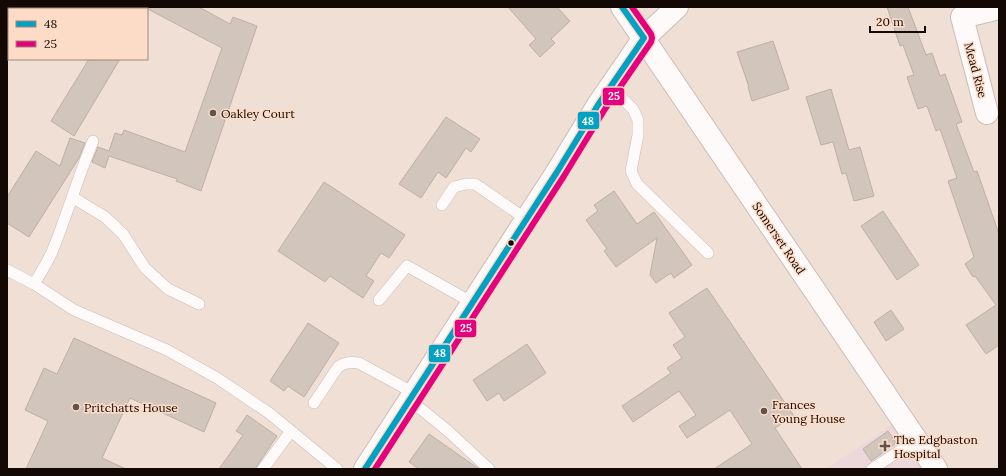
<svg xmlns="http://www.w3.org/2000/svg" width="1006" height="476" font-family="Lora,serif">
  <style>
    .medical { fill: #ecd8db }
    .building { fill: #d2c5bc; stroke: #bdafa6 }
    .lines { fill: none; stroke-linecap: round; stroke-linejoin: round }
    .lane-casing { stroke: #cbbdb5; stroke-width: 12 }
    .street-casing { stroke: #cbbdb5; stroke-width: 24 }
    .secondary-casing { stroke: #cbbdb5; stroke-width: 24 }
    .lane { stroke: #fdfaf9; stroke-width: 11 }
    .street { stroke: #fdfaf9; stroke-width: 22 }
    .secondary { stroke: #fdfaf9; stroke-width: 22 }
    .bus-1-casing { stroke: #fddcc7; stroke-width: 9 }
    .bus-2-casing { stroke: #fddcc7; stroke-width: 9 }
    .bus-1 { stroke: #01a1c4; stroke-width: 6 }
    .bus-2 { stroke: #e5007d; stroke-width: 6 }
    .poi-dot { fill: #60534c; stroke: #fddcc7; stroke-width: 1.5 }
    .bus-dot { fill: #130803; stroke: #fddcc7; stroke-width: 1.5 }
    .labels { text-anchor: middle; dominant-baseline: central; stroke-width: 3; stroke-linejoin: round; paint-order: stroke }
    .street-label { font-size: 12px; fill: #130803; stroke: #fddcc7 }
    .poi-label { font-size: 12px; fill: #130803; stroke: #fddcc7; text-anchor: start }
    .line-badge { stroke: #fddcc7; stroke-width: 1.5 }
    .badge-label { font-size: 11px; text-anchor: middle; font-weight: bold; fill: #fff }
  </style>
  <rect width="100%" height="100%" fill="#f0dfd4"/>
  <!-- medical -->
  <path class="medical" d="M895,423L926,469H826Z"/>
  <!-- building -->
  <path class="building" d="M144,7H199L230,24L233,17L257,26L201,191L176,181L177,179L109,156L105,168L92,162L98,147L109,151L115,133L122,135L124,130L185,152L222,48Z
    M508,7H557L570,21L551,39L555,43L540,57L529,45L536,39Z
    M887,7H908L926,55L932,53L940,76L945,74L962,122L956,124L974,172L977,171L999,234V345L986,354L966,325L996,305L975,276L973,277L965,264L974,257L948,181L957,178L940,129L936,131L927,106L918,109L907,77L914,75L903,45L900,46Z
    M773,41L789,89L752,101L748,87H749L737,52Z
    M89,59H120L74,136L51,121Z
    M831,89L849,150L860,147L874,196L854,201L846,173L842,174L833,142L821,145L806,97Z
    M446,117L480,139L471,152L466,148L446,178L438,172L421,198L399,184Z
    M70,138L85,143L79,158L29,237L7,223V197L36,151L60,166Z
    M324,182L405,235L389,258L381,253L366,276L374,281L363,298L330,276L325,282L278,251Z
    M614,191L637,224L654,212L692,265L674,278L671,273L656,283L650,275L657,238L616,267L604,251L607,249L586,220L598,211L594,205Z
    M883,211L919,265L897,280L861,226Z
    M707,288L794,416L775,428L802,469H714L752,444L730,410L687,438L679,426L696,415L679,391L633,422L622,406L671,373L667,368L682,358L673,345L685,337L669,313Z
    M891,310L904,329L886,341L874,322Z
    M308,323L339,343L304,397L288,386L284,391L270,381Z
    M74,338L216,403L204,432L130,398L102,458L126,469H26L48,421L25,410L44,368L57,374Z
    M527,344L546,373L504,401L499,393L487,401L473,380Z
    M247,415L277,436L255,469H219L243,435L236,431Z
    M888,431L896,443L871,461L863,449Z
    M429,434L479,469H419L409,462Z"/>
  <g class="lines">
    <defs>
      <path id="lane" d="M610,87L633,109L638,120V135L631,171L637,184L708,253
        M72,197L105,217L123,234L145,268L168,289L199,304
        M442,205L454,187L466,184H475L526,219
        M7,270L34,284L74,310L167,350L217,378L269,413L337,469
        M34,284C40,274 47,263 52,252C67,215 78,177 93,141
        M379,300L407,266L473,303
        M410,400L448,431L489,469
        M314,403L338,367C345,362 351,362 359,363L414,393
        M263,469L291,431
        M872,469L916,440"/>
      <path id="street" d="M987,113L962,17L999,8"/>
      <path id="secondary" d="M622,7L936,469
        M365,469L557,172L598,105L644,38L677,7"/>
    </defs>
    <!-- lane casing -->
    <use href="#lane" class="lane-casing"/>
    <!-- street casing -->
    <use href="#street" class="street-casing"/>
    <!-- secondary casing -->
    <use href="#secondary" class="secondary-casing"/>
    <!-- lane -->
    <use href="#lane" class="lane"/>
    <!-- street -->
    <use href="#street" class="street"/>
    <!-- secondary -->
    <use href="#secondary" class="secondary"/>
    <defs>
      <path id="bus-1" d="M365,469L557,172L598,105L644,38L622,7"/>
      <path id="bus-2" d="M375,469L564,176L605,109L651,42L652,38L651,34L632,7"/>
    </defs>
    <!-- bus-1 casing -->
    <use href="#bus-1" class="bus-1-casing"/>
    <!-- bus-2 casing -->
    <use href="#bus-2" class="bus-2-casing"/>
    <!-- bus-1 -->
    <use href="#bus-1" class="bus-1"/>
    <!-- bus-2 -->
    <use href="#bus-2" class="bus-2"/>
  </g>
  <!-- markers -->
  <g class="poi-dot">
    <circle cx="213" cy="113" r="4"/>
    <circle cx="76" cy="407" r="4"/>
    <circle cx="764" cy="411" r="4"/>
    <path d="M883 440h4v4h4v4h-4v4h-4v-4h-4v-4h4z"/>
  </g>
  <circle class="bus-dot" cx="511" cy="243" r="3.5"/>
  <g class="labels">
    <!-- street labels -->
    <g class="street-label">
      <text transform="translate(976 70) rotate(75)">Mead Rise</text>
      <text transform="translate(779 238) rotate(56)">Somerset Road</text>
    </g>
    <!-- poi labels -->
    <g class="poi-label">
      <text x="221" y="113">Oakley Court</text>
      <text x="772" y="404">Frances<tspan x="772" dy="14">Young House</tspan></text>
      <text x="84" y="407">Pritchatts House</text>
      <text x="894" y="439">The Edgbaston<tspan x="894" dy="14">Hospital</tspan></text>
    </g>
  </g>
  <g class="line-badge">
    <rect x="602" y="87" width="23" height="19" rx="4" fill="#e5007d"/>
    <rect x="577" y="111" width="23" height="19" rx="4" fill="#01a1c4"/>
    <rect x="454" y="319" width="23" height="19" rx="4" fill="#e5007d"/>
    <rect x="428" y="344" width="23" height="19" rx="4" fill="#01a1c4"/>
  </g>
  <g class="badge-label">
    <text x="614" y="100">25</text>
    <text x="588" y="125">48</text>
    <text x="466" y="332">25</text>
    <text x="440" y="357">48</text>
  </g>
  <!-- border -->
  <rect width="1006" height="476" fill="none" stroke="#130803" stroke-width="16"/>
  <!-- legend -->
  <rect x="8" y="8" width="140" height="52" fill="#fddcc7" stroke="#9f8779"/>
  <rect x="16" y="21" width="20" height="6" fill="#01a1c4" stroke="#9f8779"/>
  <text x="44" y="28" font-size="12" fill="#130803">48</text>
  <rect x="16" y="41" width="20" height="6" fill="#e5007d" stroke="#9f8779"/>
  <text x="44" y="48" font-size="12" fill="#130803">25</text>
  <!-- scale -->
  <path d="M870 26v6h55v-6" fill="none" stroke="#130803" stroke-width="2"/>
  <text x="876" y="26" font-size="12" fill="#130803" stroke="#fddcc7" stroke-width="3" paint-order="stroke">20 m</text>
</svg>
